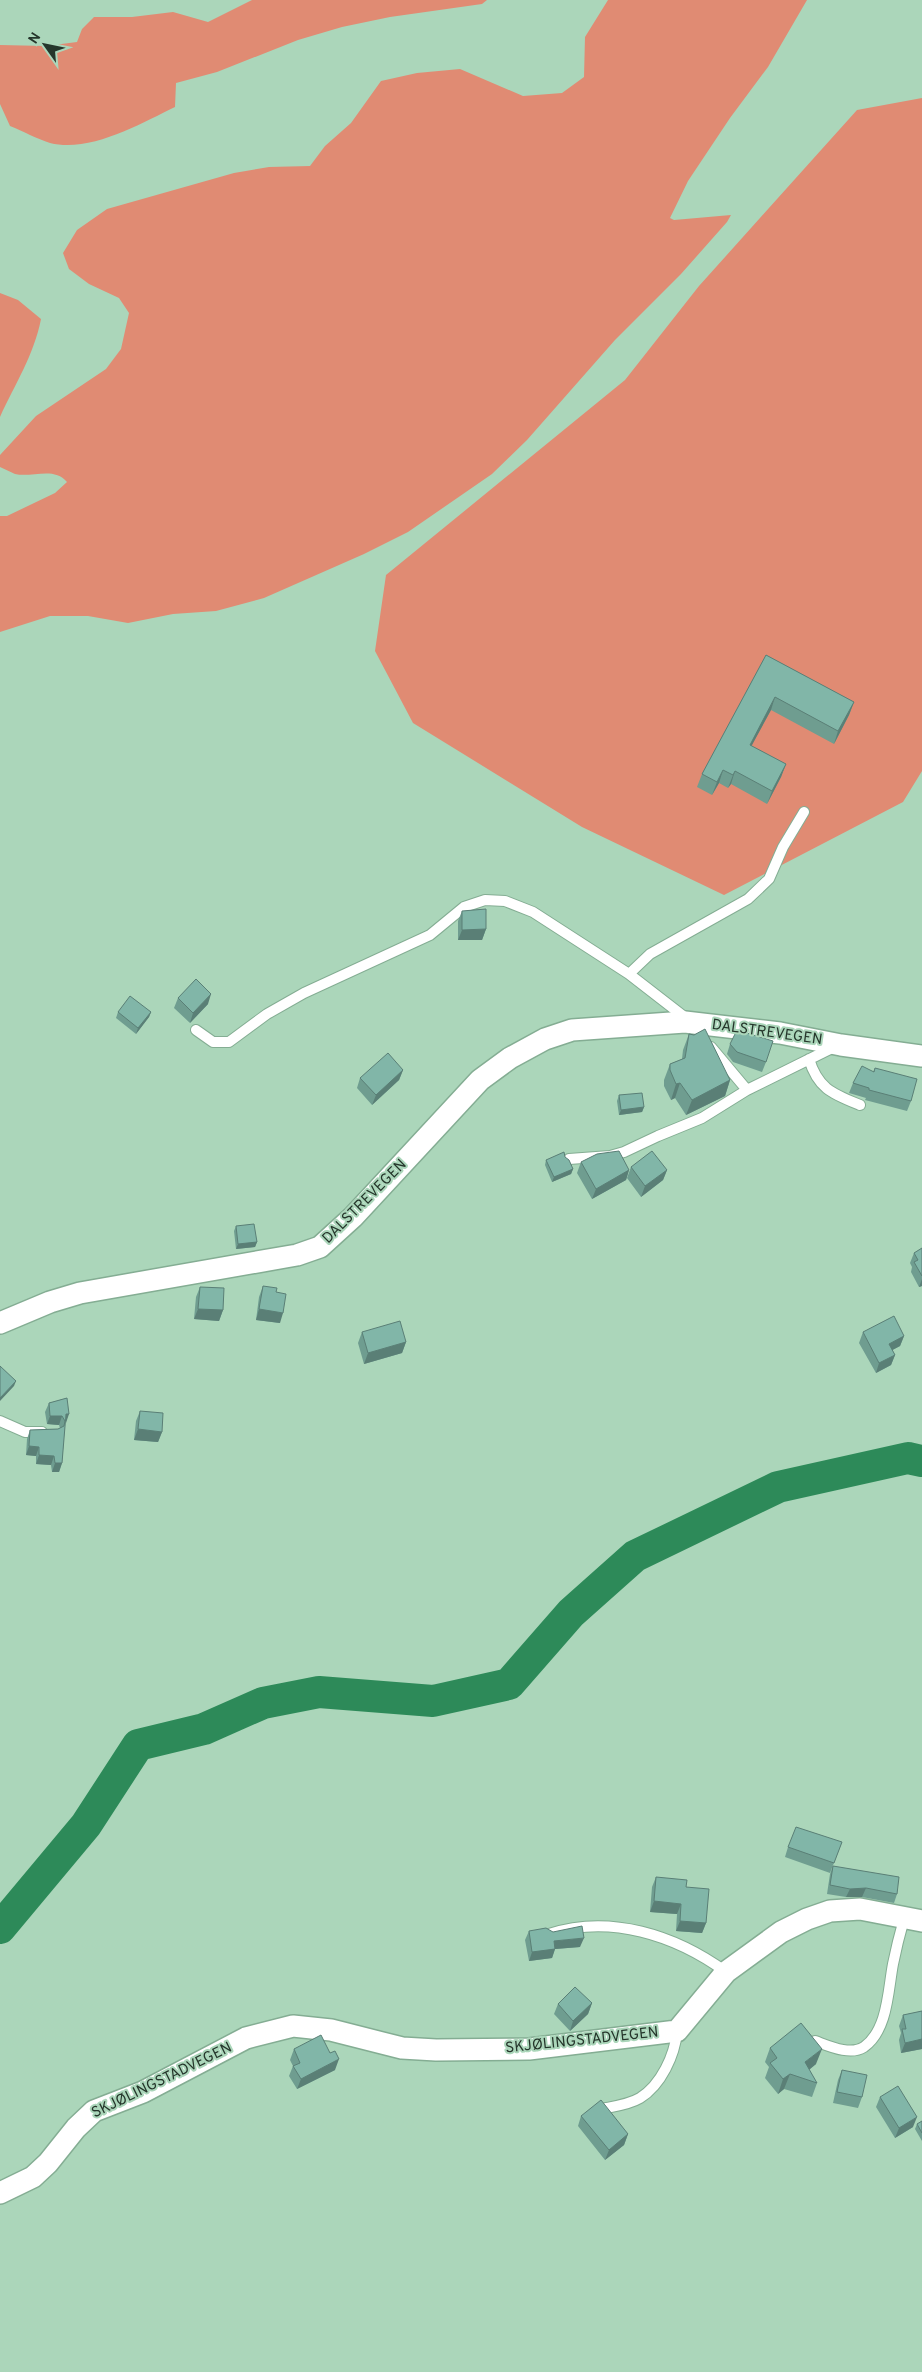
<svg xmlns="http://www.w3.org/2000/svg" width="922" height="2372" font-family="Overpass,sans-serif">
  <style>
    .green { fill: #e08b73 }
    .lines { fill: none; stroke-linecap: round; stroke-linejoin: round }
    .river { stroke: #2d8a59; stroke-width: 32 }
    .lane-casing { stroke: #84ad93; stroke-width: 12 }
    .street-casing { stroke: #84ad93; stroke-width: 24 }
    .lane { stroke: #fff; stroke-width: 10 }
    .street { stroke: #fff; stroke-width: 21 }
    .wall { fill: #6f9d90 }
    .shaded-wall { fill: #5a7f76 }
    .building { fill: #81b6a8; stroke: #5a7f76 }
    .labels { text-anchor: middle; dominant-baseline: central; stroke-width: 4; stroke-linejoin: round; paint-order: stroke }
    .street-label { font-size: 15px; fill: #25362b; stroke: #abd6ba }
  </style>
  <rect width="100%" height="100%" fill="#abd6ba"/>
  <!-- green -->
  <path class="green" d="M252,0H487L482,4L390,17L342,27L298,40L217,72L176,83L175,107C140,124 90,153 50,143C37,139 23,131 10,126L0,104V45L46,46L77,42L82,29L94,17H132L173,12L208,22Z
    M608,0H807L768,67L730,118L688,181L670,218L674,220L731,215L727,222L681,274L615,340L527,440L492,474L408,532L364,554L264,598L216,611L173,614L128,623L88,616H50L0,632V516H7L55,493L67,482C54,466 32,478 15,474C10,472 5,469 0,467V455L36,416L106,369L121,349L129,313L119,298L89,284L69,269L63,253L77,230L107,209L234,173L269,167L310,166L325,146L351,123L381,81L417,73L460,69L523,96L562,93L584,77L585,37Z
    M922,98V771L903,802L724,895L582,827L413,723L375,651L386,575L625,380L699,286L857,110Z
    M0,293L18,300L41,319C34,355 15,384 0,417Z"/>
  <g class="lines">
    <!-- river -->
    <path class="river" d="M0,1928L86,1825L138,1745L204,1729L263,1703L319,1692L433,1701L509,1684L571,1613L635,1556L778,1487L908,1458L922,1461"/>
    <defs>
      <path id="lane" d="M629,974L650,954L748,899L769,879L783,847L804,812
        M196,1030L213,1042H229L267,1014L304,993L430,935L464,907L485,900L505,901L533,912L629,974L687,1019
        M711,1047L747,1090
        M809,1059C818,1089 833,1094 860,1105
        M569,1159L610,1156L624,1152L658,1136L702,1118L747,1090L836,1046
        M0,1421L25,1432H42
        M549,1934C610,1914 675,1935 726,1972
        M815,2041C829,2046 850,2056 864,2047C888,2030 888,1990 893,1964C896,1949 900,1933 904,1919
        M606,2108C617,2106 630,2104 640,2098C661,2085 675,2055 677,2031"/>
      <path id="street" d="M0,1323L50,1302L80,1293L297,1255L320,1247L353,1217L480,1080L510,1058L545,1039L572,1030L685,1022L780,1033L841,1045L922,1056
        M0,2193L33,2177L48,2163L76,2128L94,2111L143,2092L246,2038L293,2026L331,2030L402,2048L436,2050L529,2049L677,2031L726,1972L781,1932L807,1919L830,1911L860,1909L922,1921"/>
    </defs>
    <!-- lane casing -->
    <use href="#lane" class="lane-casing"/>
    <!-- street casing -->
    <use href="#street" class="street-casing"/>
    <!-- lane -->
    <use href="#lane" class="lane"/>
    <!-- street -->
    <use href="#street" class="street"/>
  </g>
  <!-- wall -->
  <path class="wall" d="M766,655L854,702L849,715L834,744L771,710L751,746L786,764L781,777L767,804L731,784L728,788L719,783L712,795L697,787L702,774Z
    M462,911L486,929L482,940H458V921Z
    M178,998L208,1004L190,1023L174,1008Z
    M118,1012H151L149,1017L136,1034L116,1018Z
    M689,1034L730,1080L725,1096L686,1115L675,1098L671,1100L664,1086V1080L670,1064L682,1059L683,1050Z
    M730,1044L766,1062L762,1072L733,1062L727,1054Z
    M875,1068L911,1101L907,1111L865,1100L866,1098L849,1093L853,1083L873,1072Z
    M403,1070L399,1080L372,1105L357,1088L360,1078Z
    M619,1095L644,1107L642,1112L619,1115L617,1101Z
    M565,1157L573,1169L571,1174L552,1182L545,1165L546,1160Z
    M581,1162L629,1170L626,1180L592,1199L577,1173Z
    M631,1167L667,1170L663,1180L641,1197L627,1178Z
    M236,1226L257,1242L255,1247L236,1249L234,1231Z
    M922,1248V1286L919,1287L911,1272L912,1267L910,1263L914,1253Z
    M263,1286L276,1292L280,1323L256,1320L259,1297Z
    M200,1287L223,1310L219,1321L194,1319L196,1297Z
    M362,1332L406,1342L402,1353L364,1364L358,1343Z
    M863,1332L904,1336L900,1346L892,1350L895,1355L891,1365L876,1373L859,1343Z
    M67,1398L62,1463L59,1472H52L51,1465L36,1464V1456L26,1455L27,1439L30,1430L58,1429L60,1428L59,1425L47,1424L45,1412L49,1403Z
    M140,1411L162,1432L158,1442L134,1440L136,1421Z
    M842,1842L830,1873L785,1857L788,1847Z
    M833,1866L897,1894L894,1903L862,1897H846L827,1894L830,1874Z
    M656,1877L686,1887L706,1923L702,1933L676,1931L677,1914L650,1912L652,1887Z
    M529,1931L580,1947L555,1949L552,1958L529,1961L525,1940Z
    M592,2003L588,2014L570,2031L554,2014L558,2004Z
    M922,2011V2049L901,2053L899,2040L901,2033L899,2026L903,2015Z
    M770,2048L816,2064L809,2070L817,2083L812,2097L784,2089L778,2094L765,2078L769,2067L765,2062Z
    M294,2049L335,2070L297,2089L289,2076L293,2066L290,2060Z
    M842,2070L862,2097L858,2108L833,2103L838,2080Z
    M880,2097L913,2127L895,2138L876,2107Z
    M581,2116L628,2134L624,2145L605,2160L578,2126Z
    M922,2121V2141L915,2129L917,2124Z"/>
  <!-- shaded-wall -->
  <path class="shaded-wall" d="M775,697L771,710L745,758L750,745Z
    M854,702L849,715L834,744L838,731Z
    M786,764L781,777L767,804L772,791Z
    M723,770L719,783L712,795L717,782Z
    M735,771L731,784L728,788L733,775Z
    M486,929L482,940H458L462,930Z
    M211,994L208,1004L190,1023L193,1013Z
    M151,1012L149,1017L136,1034L138,1028Z
    M403,1070L399,1080L372,1105L376,1095Z
    M730,1080L725,1096L686,1115L692,1100Z
    M680,1083L675,1098L671,1100L676,1084Z
    M644,1107L642,1112L619,1115L621,1110Z
    M573,1169L571,1174L552,1182L554,1177Z
    M629,1170L626,1180L592,1199L596,1189Z
    M667,1170L663,1180L641,1197L645,1186Z
    M257,1242L255,1247L236,1249L238,1244Z
    M922,1279V1286L919,1287Z
    M198,1309L223,1310L219,1321L194,1319Z
    M259,1309L283,1313L280,1323L256,1320Z
    M904,1336L900,1346L885,1354L889,1344Z
    M406,1342L402,1353L364,1364L368,1353Z
    M895,1355L891,1365L876,1373L879,1363Z
    M16,1381L14,1386L0,1401V1398Z
    M66,1414H69L66,1423Z
    M50,1416H62L59,1425L47,1424Z
    M138,1429L162,1432L158,1442L134,1440Z
    M29,1446L39,1447L36,1456L26,1455Z
    M39,1455L54,1456L51,1465L36,1464Z
    M55,1463H62L59,1472H52Z
    M866,1888L862,1897H846L850,1889Z
    M654,1901L681,1904L677,1914L650,1912Z
    M680,1921L706,1923L702,1933L676,1931Z
    M584,1938L580,1947L555,1949L552,1958L529,1961L532,1952L554,1941Z
    M592,2003L588,2014L570,2031L573,2021Z
    M922,2039V2049L901,2053L905,2043Z
    M822,2049L816,2064L800,2077L805,2062Z
    M339,2059L335,2070L297,2089L301,2079Z
    M790,2074L784,2089L778,2094L783,2079Z
    M917,2117L913,2127L895,2138L899,2128Z
    M628,2134L624,2145L605,2160L609,2150Z"/>
  <!-- building -->
  <path class="building" d="M766,655L854,702L838,731L775,697L750,745L786,764L772,791L735,771L733,775L723,770L717,782L702,774Z
    M486,909V929L462,930V911Z
    M196,979L211,994L193,1013L178,998Z
    M130,996L151,1012L138,1028L118,1012Z
    M705,1029L730,1080L692,1100L680,1083L676,1084L670,1070V1064L685,1058L689,1034L694,1035Z
    M737,1030L773,1041L766,1062L737,1052L730,1044Z
    M388,1053L403,1070L376,1095L360,1078Z
    M862,1066L874,1072L875,1068L917,1079L911,1101L869,1090V1088L853,1083Z
    M642,1093L644,1107L621,1110L619,1095Z
    M619,1151L629,1170L596,1189L581,1162L597,1154Z
    M652,1151L667,1170L645,1186L631,1167Z
    M564,1152L565,1157L569,1160L573,1169L554,1177L546,1160Z
    M254,1224L257,1242L238,1244L236,1226Z
    M922,1248V1276L914,1262L918,1260L914,1253Z
    M263,1286L277,1288L276,1292L286,1294L283,1313L259,1309Z
    M200,1287L224,1288L223,1310L198,1309Z
    M894,1316L904,1336L889,1344L895,1355L879,1363L863,1332Z
    M400,1321L406,1342L368,1353L362,1332Z
    M0,1366L16,1381L0,1398Z
    M67,1398L69,1414H66L62,1463H55L54,1456L39,1455V1447L29,1446L30,1430L58,1429L64,1426L65,1421L62,1416H50L49,1403Z
    M140,1411L163,1413L162,1432L138,1429Z
    M796,1827L842,1842L834,1863L788,1847Z
    M833,1866L899,1877L897,1894L866,1888L850,1889L830,1885Z
    M656,1877L687,1880L686,1887L709,1889L706,1923L680,1921L681,1904L654,1901Z
    M582,1926L584,1938L554,1941L555,1949L532,1952L529,1931L546,1928L553,1932Z
    M575,1987L592,2003L573,2021L558,2004Z
    M922,2011V2039L905,2043L902,2029H906L903,2015Z
    M801,2023L822,2049L805,2062L817,2083L790,2074L783,2079L770,2063L777,2058L770,2048Z
    M321,2035L330,2053L335,2051L339,2059L301,2079L293,2066L300,2063L294,2049Z
    M842,2070L867,2075L862,2097L837,2092Z
    M898,2086L917,2117L899,2128L880,2097Z
    M601,2100L628,2134L609,2150L581,2116Z
    M922,2121V2133L917,2124Z"/>
  <g class="labels">
    <!-- street labels -->
    <g class="street-label">
      <text transform="translate(767 1033) rotate(8)">DALSTREVEGEN</text>
      <text transform="translate(365 1202) rotate(-45)">DALSTREVEGEN</text>
      <text transform="translate(582 2041) rotate(-6)">SKJØLINGSTADVEGEN</text>
      <text transform="translate(162 2081) rotate(-26)">SKJØLINGSTADVEGEN</text>
    </g>
  </g>
  <!-- north arrow -->
  <g transform="translate(45 45) rotate(303)" stroke="#abd6ba" stroke-width="4" paint-order="stroke">
  <path d="M0-4L9 19L0 12L-9 19Z" fill="#25362b"/>
  <text y="-8" font-size="14" font-weight="bold" text-anchor="middle" fill="#25362b">N</text>
  </g>
</svg>
